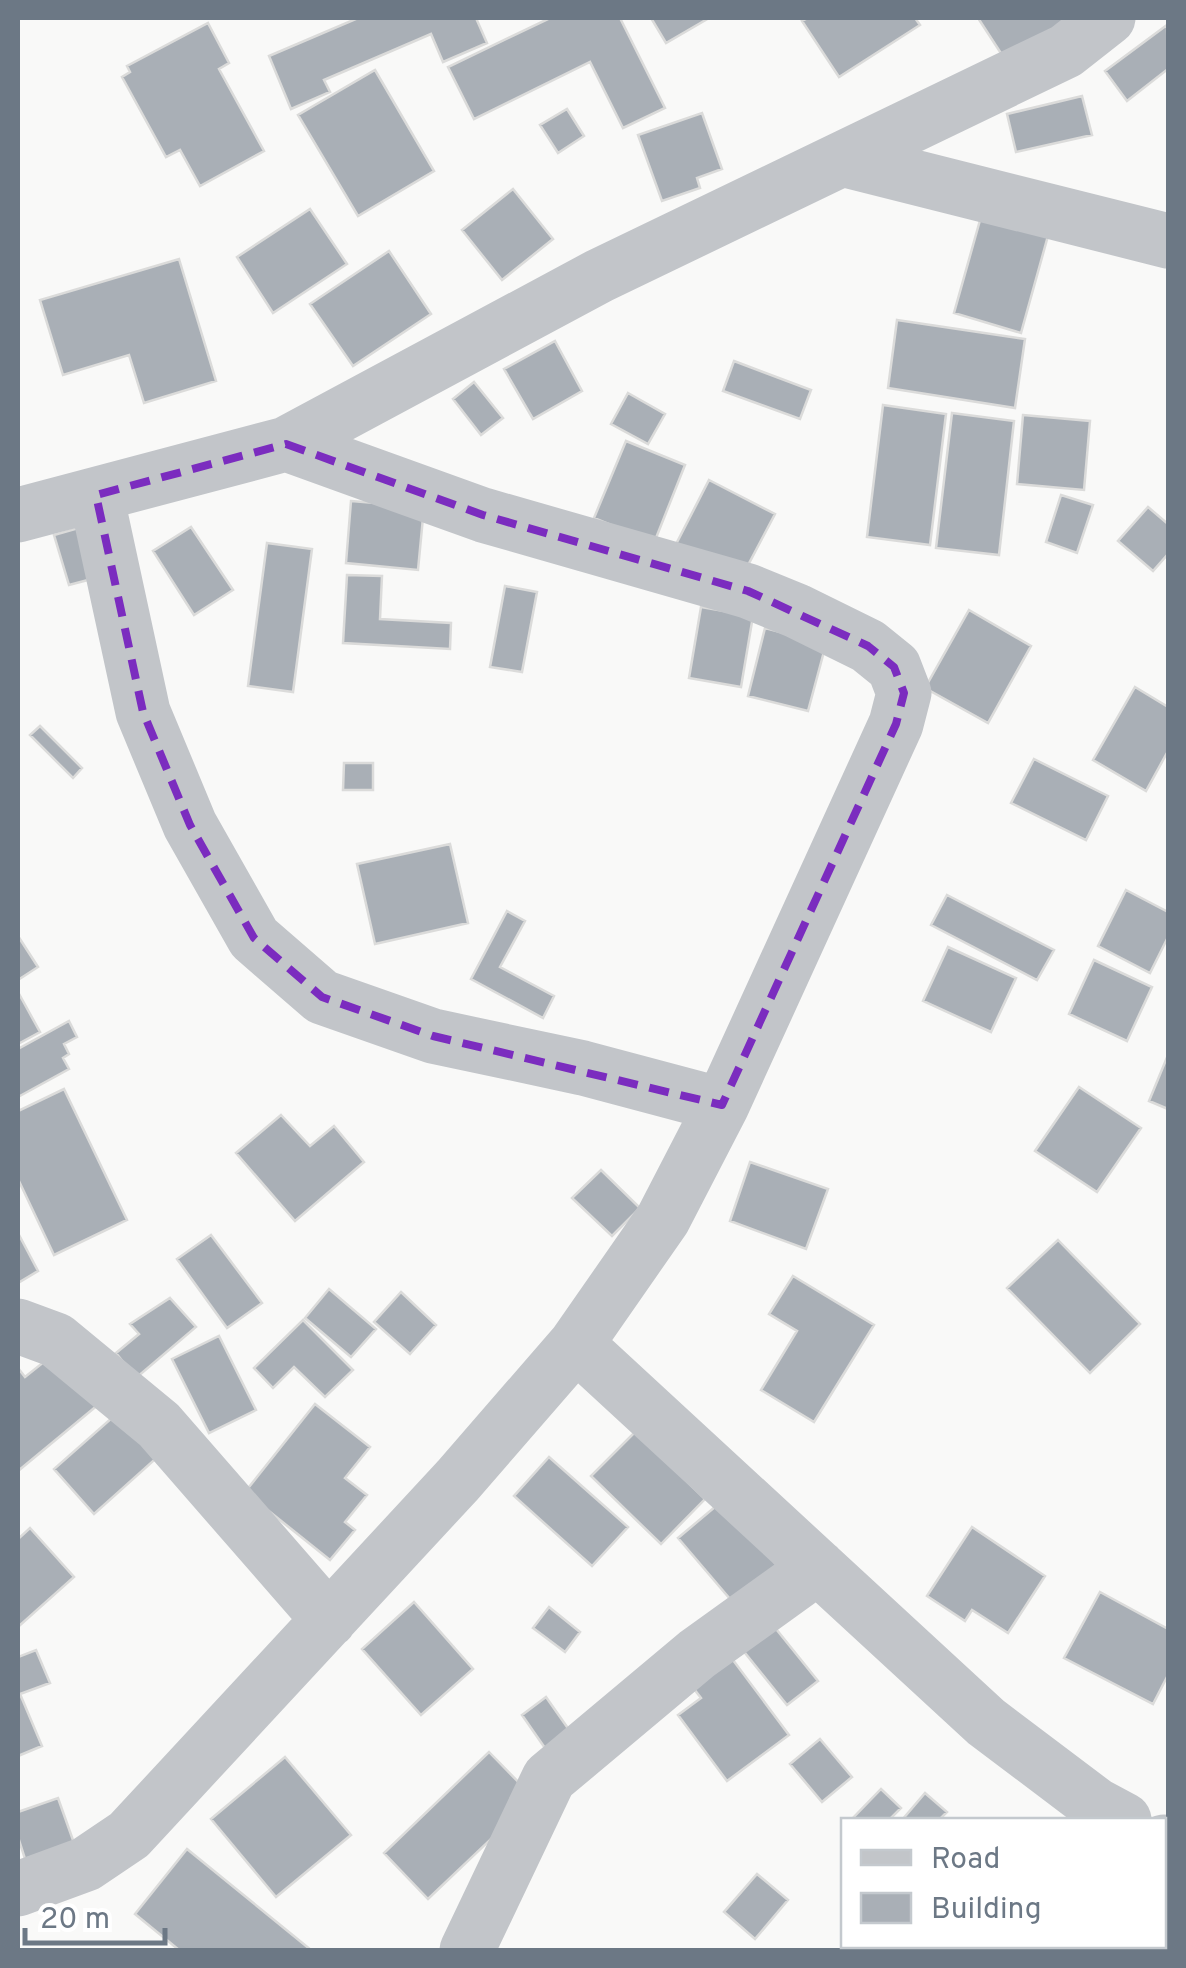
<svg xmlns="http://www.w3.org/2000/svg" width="1186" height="1968" font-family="Overpass,sans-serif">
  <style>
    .building { fill: #a9afb6; stroke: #dbdbda; stroke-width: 2.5 }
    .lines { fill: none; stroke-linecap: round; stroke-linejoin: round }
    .minor { stroke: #c2c5c9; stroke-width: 55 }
    .marked { fill: none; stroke: #7b2cbf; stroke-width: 8; stroke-dasharray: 20 12; stroke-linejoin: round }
  </style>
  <rect width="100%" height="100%" fill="#f9f9f8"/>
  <!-- building -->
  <path class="building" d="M358,18H476L487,43L443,62L431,34L324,80L330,92L291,109L269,56Z
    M550,18H620L665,108L623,128L590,62L474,119L448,67Z
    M651,18H709L666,43Z
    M808,18H915L920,25L839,77L802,21Z
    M978,18H1072L1006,61Z
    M208,23L229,63L219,69L264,151L200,186L180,150L166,157L122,77L130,72L127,66Z
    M1167,25L1168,69L1127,101L1105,71Z
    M375,70L434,171L358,216L298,115Z
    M1082,96L1092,135L1016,152L1007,114Z
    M567,109L584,136L558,153L540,125Z
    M702,113L722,169L697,178L700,188L662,201L638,135Z
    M513,189L553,239L502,280L462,230Z
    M984,206L1051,225L1021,333L954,313Z
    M310,209L347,264L273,313L237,257Z
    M389,251L431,314L353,366L310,304Z
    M179,259L216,381L144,403L129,355L63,375L40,300Z
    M897,320L1025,339L1015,408L888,388Z
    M555,341L582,391L533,419L504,369Z
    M734,361L811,390L800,419L723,391Z
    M474,382L503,418L481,435L453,399Z
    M628,393L665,414L648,444L611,424Z
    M883,405L946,414L930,545L867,537Z
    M952,413L1014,421L999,555L936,548Z
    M1023,415L1090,421L1084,490L1017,484Z
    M626,441L685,465L654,543L594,518Z
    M709,480L775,514L737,586L672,552Z
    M1061,495L1093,505L1077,553L1046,542Z
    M351,501L424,507L418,570L346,563Z
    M1148,507L1168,524V554L1153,571L1118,541Z
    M89,525L103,576L69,585L54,535Z
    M191,527L233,590L194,615L153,551Z
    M267,543L312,549L293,692L248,686Z
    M347,575L382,576L380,619L451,623L450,649L343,643Z
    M505,586L537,592L522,672L490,667Z
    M701,607L753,616L741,687L689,678Z
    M969,610L1031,646L988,723L925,688Z
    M765,628L826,644L808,711L748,696Z
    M1135,687L1168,707V751L1146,791L1093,760Z
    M40,726L82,768L73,778L30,735Z
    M1034,759L1108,796L1086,840L1011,803Z
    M344,763H373V790H343Z
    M450,844L468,923L375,944L357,864Z
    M1126,890L1168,912V937L1150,973L1098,946Z
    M947,895L1054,950L1037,980L931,925Z
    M507,911L525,921L500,967L554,996L543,1018L471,979Z
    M18,936L38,967L18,980Z
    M948,947L1016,978L991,1032L923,1001Z
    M1094,960L1152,987L1127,1041L1069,1014Z
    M18,992L40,1032L18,1044Z
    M69,1021L77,1037L64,1044L69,1054L63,1058L69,1069L18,1097V1049Z
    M1168,1055V1109L1149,1101Z
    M1079,1087L1141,1128L1097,1192L1035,1151Z
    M64,1089L127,1220L54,1255L18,1179V1111Z
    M281,1115L310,1146L334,1126L364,1162L295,1221L236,1153Z
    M750,1162L828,1189L806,1249L730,1221Z
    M601,1170L640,1208L612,1236L572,1198Z
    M18,1233L38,1271L18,1283Z
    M211,1235L262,1303L227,1328L177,1259Z
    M1058,1240L1140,1324L1090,1373L1007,1288Z
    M793,1276L874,1325L814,1422L761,1390L797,1331L769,1314Z
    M329,1289L376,1329L351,1357L305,1318Z
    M401,1292L436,1325L410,1354L374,1322Z
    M170,1298L196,1327L136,1378L116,1353L139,1334L130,1324Z
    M303,1320L353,1370L325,1397L294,1367L273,1388L254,1368Z
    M219,1336L256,1410L209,1433L172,1359Z
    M45,1361L99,1404L18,1471V1368L25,1377Z
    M315,1404L370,1447L345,1478L367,1495L345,1522L355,1530L330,1560L245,1492Z
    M122,1409L161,1454L94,1514L54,1469Z
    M636,1431L705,1499L661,1544L591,1476Z
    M549,1457L628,1527L592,1566L514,1496Z
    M722,1501L786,1576L742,1613L678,1538Z
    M972,1527L1045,1576L1008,1633L972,1610L965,1621L927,1596Z
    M30,1528L74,1577L18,1627V1539Z
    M1100,1592L1168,1629V1675L1153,1704L1064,1658Z
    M414,1602L473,1669L421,1715L362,1649Z
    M549,1607L580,1632L565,1652L533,1628Z
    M768,1619L818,1681L787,1705L737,1643Z
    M36,1650L50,1683L20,1694L42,1746L18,1756V1657Z
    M730,1656L789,1735L727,1781L678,1715L701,1698L691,1685Z
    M546,1697L579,1744L554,1761L522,1715Z
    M820,1739L852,1777L822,1802L790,1764Z
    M489,1752L534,1798L428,1899L384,1853Z
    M285,1757L351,1835L276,1897L211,1819Z
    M881,1789L901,1808L889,1820H851Z
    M925,1793L947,1812L939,1820H902Z
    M58,1798L74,1843L25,1859L18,1837V1812Z
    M187,1849L311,1950H179L135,1914Z
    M1164,1858L1168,1861V1937L1164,1944Z
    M757,1874L788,1900L755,1939L724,1912Z
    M844,1944V1946H881L878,1950H840Z
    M998,1946H1105L1112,1950H997Z
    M1118,1946H1162L1159,1950H1124Z"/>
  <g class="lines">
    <!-- minor -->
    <path class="minor" d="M842,159L1168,241
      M96,495L143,712L190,825L254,938L322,997L433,1036L583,1068L722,1105
      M18,515L286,444L599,276L1066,51L1108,18
      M18,1326L56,1340L159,1425L329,1620
      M576,1344L986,1722L1096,1805L1124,1820
      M1164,1842L1168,1845
      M18,1889L86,1864L129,1835L458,1480L576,1344L663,1219L722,1105L896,724L904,693L894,667L868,646L797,611L748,591L483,515L286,444
      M467,1950L549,1778L697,1654L818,1567"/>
  </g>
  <!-- marked area -->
  <path class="marked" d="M286,444L483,515L748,591L868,646L894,667L904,693L896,724L722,1105L433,1036L322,997L254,938L190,825L143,712L96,495Z"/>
  <!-- border -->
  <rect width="1186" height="1968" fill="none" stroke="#6c7885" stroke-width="40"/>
  <!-- legend -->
  <rect x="841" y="1818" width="325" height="130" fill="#ffffff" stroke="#c4c9ce" stroke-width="2.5"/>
  <rect x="861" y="1850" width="50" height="15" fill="#c2c5c9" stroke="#c4c9ce" stroke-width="2.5"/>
  <text x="931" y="1868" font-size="30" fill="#6c7885">Road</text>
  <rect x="861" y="1893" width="50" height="30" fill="#a9afb6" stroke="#c4c9ce" stroke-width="2.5"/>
  <text x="931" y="1918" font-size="30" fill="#6c7885">Building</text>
  <!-- scale -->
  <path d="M25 1928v15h140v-15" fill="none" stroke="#6c7885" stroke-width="5"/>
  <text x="40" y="1928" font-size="30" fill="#6c7885" stroke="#ffffff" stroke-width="8" paint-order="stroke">20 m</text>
</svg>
